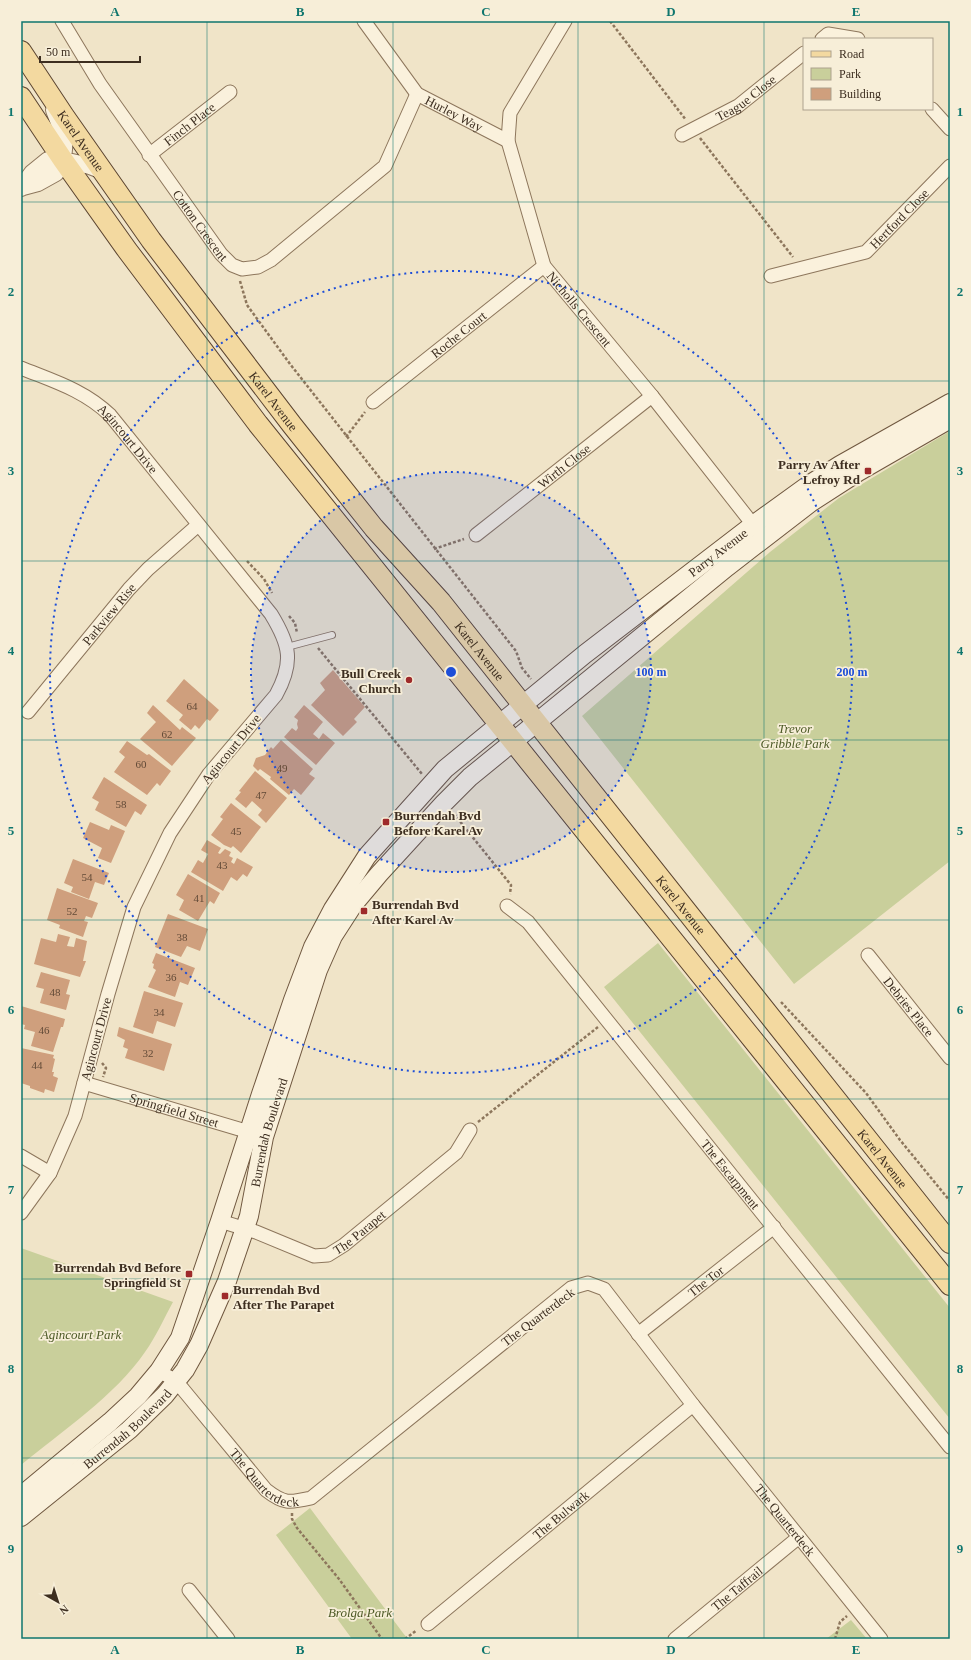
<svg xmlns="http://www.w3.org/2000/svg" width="971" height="1660" font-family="'Times New Roman',serif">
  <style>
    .green { fill: #c9cf9b }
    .building { fill: #cf9f7d }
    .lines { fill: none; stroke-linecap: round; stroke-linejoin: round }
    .service-casing { stroke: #8d765c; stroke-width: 8 }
    .minor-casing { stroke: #8d765c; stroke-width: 15 }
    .tertiary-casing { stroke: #8d765c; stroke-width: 18 }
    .secondary-casing { stroke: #6f573f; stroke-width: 20 }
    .primary-casing { stroke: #5b4430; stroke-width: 22 }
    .path { stroke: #8d765c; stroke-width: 2.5; stroke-dasharray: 3 2; stroke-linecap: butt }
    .service { stroke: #faf1dc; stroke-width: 6 }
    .minor { stroke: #faf1dc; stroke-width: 13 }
    .tertiary { stroke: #faf1dc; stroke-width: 16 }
    .secondary { stroke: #faf1dc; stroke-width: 18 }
    .primary { stroke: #f3d9a0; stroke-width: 20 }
    .grid { fill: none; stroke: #0f766e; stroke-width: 1; stroke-opacity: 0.55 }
    .ring { fill: none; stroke: #1d4ed8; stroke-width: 2; stroke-dasharray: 2 4 }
    .poi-dot { fill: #9e2a2b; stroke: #f7eed8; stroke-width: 1.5 }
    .labels { text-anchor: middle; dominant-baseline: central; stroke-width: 3.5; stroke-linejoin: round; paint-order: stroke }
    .number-label { font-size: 11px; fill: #624a37 }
    .street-label { font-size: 13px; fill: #3d2e20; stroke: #f7eed8 }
    .poi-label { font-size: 13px; font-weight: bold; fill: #3d2e20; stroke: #f7eed8; text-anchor: end }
    .park-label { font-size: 13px; font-style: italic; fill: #4d5a26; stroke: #f7eed8 }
    .centre { fill: #1d4ed8; stroke: #f7eed8; stroke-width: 2 }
    .ring-label { font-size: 12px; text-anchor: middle; font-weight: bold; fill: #1d4ed8; stroke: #f7eed8; stroke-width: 3.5; stroke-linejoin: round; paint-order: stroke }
    .neatline { fill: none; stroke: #0f766e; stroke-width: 1.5 }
    .grid-label { font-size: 13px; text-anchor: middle; font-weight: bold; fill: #0f766e }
  </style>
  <rect width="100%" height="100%" fill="#f0e4c8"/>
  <!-- green -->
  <path class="green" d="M950,431V861L794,984L582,716L770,552L839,498Z
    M658,943L950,1308V1419L604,987Z
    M21,1248L173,1302C164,1318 156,1337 145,1352C116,1395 61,1432 21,1465Z
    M310,1508L403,1633L408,1639H352L276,1535Z
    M851,1620L867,1639H826Z"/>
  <!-- building -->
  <path class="building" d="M333,670L365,707L354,719L357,722L343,736L311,705L325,690L320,683Z
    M184,679L219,710L210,721L207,719L199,729L195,725L191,730L179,720L183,715L166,701Z
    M153,705L180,730L182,727L196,738L172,766L140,739L156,722L147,713Z
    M304,705L323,722L313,734L319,739L323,733L335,743L316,765L284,737L292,728L296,731L298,728L297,724L298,720L294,717Z
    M281,740L313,769L309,774L315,778L301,795L294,789L289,795L270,779L271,777L260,769L258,771L253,766L256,758L265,755L271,747L273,749Z
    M127,741L147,755L149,754L171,771L160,786L157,783L147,795L114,772L125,757L119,752Z
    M255,771L287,798L266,823L258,815L262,810L252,801L246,808L235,799L241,792L239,791Z
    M104,777L147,805L141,815L135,811L126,827L95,810L99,802L92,798Z
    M231,803L261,827L241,853L233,846L231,848L224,845L211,835L223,819L220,817Z
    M90,822L109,830L111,825L125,831L111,863L98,858L102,848L83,838Z
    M207,840L221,848L218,853L220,854L225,849L231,852L229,856L233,858L231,862L234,864L237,858L253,867L247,877L243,874L237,881L231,877L223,891L191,872L198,860L203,863L208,854L201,850Z
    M73,859L109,873L104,885L95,882L89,899L71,892L73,887L64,883Z
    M188,874L220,893L214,904L210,901L198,921L179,910L184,900L176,895Z
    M57,888L98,903L92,918L86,916L84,921L88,922L83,937L59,928L60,925L47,920Z
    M168,914L208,929L200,951L187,946L181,957L155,947Z
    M58,934L70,937L67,946L74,947L76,938L87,941L83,961H86L80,977L34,964L41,938L56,942Z
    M156,953L195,968L188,985L180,982L175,997L148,987L156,970L153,968L154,964L152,963Z
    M41,972L70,980L66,994L70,995L66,1010L40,1003L44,989L36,987Z
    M144,991L183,1003L175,1027L157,1021L153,1034L133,1027Z
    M21,1006L65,1019L63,1027H61L53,1052L31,1046L35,1032L24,1029L25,1025L21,1024Z
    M119,1027L172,1044L164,1071L125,1058L128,1049L123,1047L125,1040L117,1036Z
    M21,1048L54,1055L53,1058L55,1059L52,1072H54L53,1076L58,1078L54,1092L45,1089L44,1093L30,1088V1086L21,1083L22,1078Z"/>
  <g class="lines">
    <defs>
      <path id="service" d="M287,647L332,635"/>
      <g id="minor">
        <path id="s1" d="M62,21L100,84L221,254L232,265L242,269L258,267L271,260L385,166L417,94"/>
        <path id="s2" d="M364,21L417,94L508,141"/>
        <path id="s3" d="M565,21L510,113L508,141L544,266L652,396L758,531"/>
        <path d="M822,39L828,34L858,39"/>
        <path d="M932,109L950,129"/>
        <path id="s4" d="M682,135L738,106L804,53"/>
        <path id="s5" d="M149,155L230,92"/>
        <path id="s6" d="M771,276L866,252L950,166"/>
        <path id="s7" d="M21,368C53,381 84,390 110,415L271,614C290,645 294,662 276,695L209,774L170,833L134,907L108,994L75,1116L50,1173L21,1213"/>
        <path id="s8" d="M373,402L544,266"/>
        <path id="s9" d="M476,535L652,396"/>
        <path id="s10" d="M28,712L129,589L148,569L198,525"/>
        <path id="s11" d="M507,906L528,922L950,1447"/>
        <path id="s12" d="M868,955L950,1058"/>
        <path id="s13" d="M84,1083L256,1134"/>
        <path d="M21,1156L50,1173"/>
        <path id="s14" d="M220,1221L256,1232L314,1256L328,1255L344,1245L456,1153L470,1130"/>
        <path id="s15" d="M638,1334L774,1227"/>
        <path id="s16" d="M159,1371L176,1381L266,1490C284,1504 289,1503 311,1498L571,1288L588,1283L604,1289L693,1405L881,1639"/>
        <path d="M189,1590L228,1639"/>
        <path id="s17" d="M428,1624L693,1405"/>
        <path id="s18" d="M675,1639L799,1537"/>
      </g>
      <path id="tertiary" d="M23,187L38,183L56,173L63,160L65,138L54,110
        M21,188L32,173L48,160H63L90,166L103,171"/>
      <g id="secondary">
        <path id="s19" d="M21,1496L110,1422L138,1396L159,1371L180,1338L220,1221L261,1094L293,1000L313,947L333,909L367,856L445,769L585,654L753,525L807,486L840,465L950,403"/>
        <path id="s20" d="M21,1517L129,1430L165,1395L185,1370L199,1345L227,1281L245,1228L249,1216L264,1137L318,970L333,936L353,905L379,874L444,803L470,777L727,567L810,503L858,472L950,419"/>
      </g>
      <g id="primary">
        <path id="s21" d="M21,51L64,116L151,240L292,425L374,528L441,602L950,1243"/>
        <path d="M21,97L63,160L127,250L258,424L950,1285"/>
      </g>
    </defs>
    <!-- service casing -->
    <use href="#service" class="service-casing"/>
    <!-- minor casing -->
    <use href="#minor" class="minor-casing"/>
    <!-- tertiary casing -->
    <use href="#tertiary" class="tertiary-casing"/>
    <!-- secondary casing -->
    <use href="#secondary" class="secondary-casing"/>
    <!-- primary casing -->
    <use href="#primary" class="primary-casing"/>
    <!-- path -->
    <path class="path" d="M610,21L686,120
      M700,138L793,257
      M240,281L247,305L290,364L516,651L522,668L531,679
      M346,437L365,412
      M434,549L464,539
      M247,561L264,579L272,593
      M289,616L295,623L297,633
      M318,648L422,774
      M454,814L511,885L510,894
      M781,1002L866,1093L900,1140L950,1201
      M102,1063L106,1068L103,1077
      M478,1122L598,1027
      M292,1513V1519L297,1528L339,1579L382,1639
      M405,1639L417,1630
      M835,1639L840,1622L847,1616"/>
    <!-- service -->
    <use href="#service" class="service"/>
    <!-- minor -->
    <use href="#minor" class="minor"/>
    <!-- tertiary -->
    <use href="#tertiary" class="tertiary"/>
    <!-- secondary -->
    <use href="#secondary" class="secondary"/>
    <!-- primary -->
    <use href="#primary" class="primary"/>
  </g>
  <!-- grid -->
  <path class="grid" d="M207,21V1639M393,21V1639M578,21V1639M764,21V1639M21,202H950M21,381H950M21,561H950M21,740H950M21,920H950M21,1099H950M21,1279H950M21,1458H950"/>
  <!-- distance rings -->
  <circle cx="451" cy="672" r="200" fill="#1d4ed8" fill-opacity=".12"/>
  <g class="ring">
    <circle cx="451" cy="672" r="200"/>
    <circle cx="451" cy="672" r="401"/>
  </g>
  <!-- markers -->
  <g class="poi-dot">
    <rect x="864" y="467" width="8" height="8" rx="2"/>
    <circle cx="409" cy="680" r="4"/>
    <rect x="382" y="818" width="8" height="8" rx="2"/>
    <rect x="360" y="907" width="8" height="8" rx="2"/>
    <rect x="185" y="1270" width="8" height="8" rx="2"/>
    <rect x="221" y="1292" width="8" height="8" rx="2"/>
  </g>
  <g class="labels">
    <!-- number labels -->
    <g class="number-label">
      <text x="192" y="706">64</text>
      <text x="167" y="734">62</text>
      <text x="141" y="764">60</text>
      <text x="282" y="768">49</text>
      <text x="261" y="795">47</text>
      <text x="121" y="804">58</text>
      <text x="236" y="831">45</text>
      <text x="222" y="865">43</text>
      <text x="87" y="877">54</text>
      <text x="199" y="898">41</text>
      <text x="72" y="911">52</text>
      <text x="182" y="937">38</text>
      <text x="171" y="977">36</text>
      <text x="55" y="992">48</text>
      <text x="159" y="1012">34</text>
      <text x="44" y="1030">46</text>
      <text x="148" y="1053">32</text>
      <text x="37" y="1065">44</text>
    </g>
    <!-- street labels -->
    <g class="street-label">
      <text stroke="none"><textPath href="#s4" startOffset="74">Teague Close</textPath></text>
      <text stroke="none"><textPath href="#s2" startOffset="132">Hurley Way</textPath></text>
      <text stroke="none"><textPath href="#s5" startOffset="51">Finch Place</textPath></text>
      <text stroke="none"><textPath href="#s21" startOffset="108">Karel Avenue</textPath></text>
      <text stroke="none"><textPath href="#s6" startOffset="145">Hertford Close</textPath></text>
      <text stroke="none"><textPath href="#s1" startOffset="247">Cotton Crescent</textPath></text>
      <text stroke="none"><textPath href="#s3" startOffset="321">Nicholls Crescent</textPath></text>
      <text stroke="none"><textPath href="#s8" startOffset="109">Roche Court</textPath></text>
      <text stroke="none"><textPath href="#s21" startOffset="432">Karel Avenue</textPath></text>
      <text stroke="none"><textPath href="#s7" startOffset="131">Agincourt Drive</textPath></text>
      <text stroke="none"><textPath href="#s9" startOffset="112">Wirth Close</textPath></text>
      <text stroke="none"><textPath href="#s19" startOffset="1210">Parry Avenue</textPath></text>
      <text stroke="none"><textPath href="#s10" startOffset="127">Parkview Rise</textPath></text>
      <text stroke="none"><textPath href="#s21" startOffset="756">Karel Avenue</textPath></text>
      <text transform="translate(231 749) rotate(-51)">Agincourt Drive</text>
      <text stroke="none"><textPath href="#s21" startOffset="1080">Karel Avenue</textPath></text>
      <text stroke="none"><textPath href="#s12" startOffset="66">Debries Place</textPath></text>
      <text transform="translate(96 1039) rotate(-75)">Agincourt Drive</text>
      <text stroke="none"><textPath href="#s13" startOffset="94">Springfield Street</textPath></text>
      <text stroke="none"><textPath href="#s20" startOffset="474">Burrendah Boulevard</textPath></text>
      <text stroke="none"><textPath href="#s21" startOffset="1404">Karel Avenue</textPath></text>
      <text stroke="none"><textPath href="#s11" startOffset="350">The Escarpment</textPath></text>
      <text stroke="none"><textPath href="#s14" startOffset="153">The Parapet</textPath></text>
      <text stroke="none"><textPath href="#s15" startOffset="86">The Tor</textPath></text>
      <text transform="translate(538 1317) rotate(-37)">The Quarterdeck</text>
      <text stroke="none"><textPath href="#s20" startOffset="138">Burrendah Boulevard</textPath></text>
      <text stroke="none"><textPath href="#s16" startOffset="153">The Quarterdeck</textPath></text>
      <text stroke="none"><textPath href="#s17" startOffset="172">The Bulwark</textPath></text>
      <text stroke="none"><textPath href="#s16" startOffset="872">The Quarterdeck</textPath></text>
      <text stroke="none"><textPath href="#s18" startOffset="80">The Taffrail</textPath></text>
    </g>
    <!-- poi labels -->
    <g class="poi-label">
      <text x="860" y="464">Parry Av After<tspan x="860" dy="15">Lefroy Rd</tspan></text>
      <text x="401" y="673">Bull Creek<tspan x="401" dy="15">Church</tspan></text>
      <text x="394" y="815" text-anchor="start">Burrendah Bvd<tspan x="394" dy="15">Before Karel Av</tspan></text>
      <text x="372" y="904" text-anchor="start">Burrendah Bvd<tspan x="372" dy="15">After Karel Av</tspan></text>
      <text x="181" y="1267">Burrendah Bvd Before<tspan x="181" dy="15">Springfield St</tspan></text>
      <text x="233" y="1289" text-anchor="start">Burrendah Bvd<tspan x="233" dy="15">After The Parapet</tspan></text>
    </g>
    <!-- park labels -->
    <g class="park-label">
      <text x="795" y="728">Trevor<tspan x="795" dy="15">Gribble Park</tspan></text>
      <text x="81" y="1334">Agincourt Park</text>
      <text x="360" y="1612">Brolga Park</text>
    </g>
  </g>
  <circle cx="451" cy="672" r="6" class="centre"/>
  <g class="ring-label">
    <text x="651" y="676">100 m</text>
    <text x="852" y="676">200 m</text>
  </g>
  <!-- border -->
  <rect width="971" height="1660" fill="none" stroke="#f7eed8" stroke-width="44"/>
  <!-- legend -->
  <rect x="803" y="38" width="130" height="72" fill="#f7eed8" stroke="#ada18e"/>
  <rect x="811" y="51" width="20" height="6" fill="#f3d9a0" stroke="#ada18e"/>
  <text x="839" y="58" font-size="12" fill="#3d2e20">Road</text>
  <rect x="811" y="68" width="20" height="12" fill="#c9cf9b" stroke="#ada18e"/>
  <text x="839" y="78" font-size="12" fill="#3d2e20">Park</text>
  <rect x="811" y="88" width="20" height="12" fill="#cf9f7d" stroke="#ada18e"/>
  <text x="839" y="98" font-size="12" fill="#3d2e20">Building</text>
  <!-- north arrow -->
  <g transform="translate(58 1602) rotate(141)" stroke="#f7eed8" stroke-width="3" paint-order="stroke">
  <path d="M0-3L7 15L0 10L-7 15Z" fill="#3d2e20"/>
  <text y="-6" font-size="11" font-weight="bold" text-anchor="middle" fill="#3d2e20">N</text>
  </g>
  <!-- scale -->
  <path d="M40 56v6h100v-6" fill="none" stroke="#3d2e20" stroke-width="2"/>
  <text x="46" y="56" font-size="12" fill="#3d2e20" stroke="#f7eed8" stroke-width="3" paint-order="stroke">50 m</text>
  <rect x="22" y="22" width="927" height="1616" class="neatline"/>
  <g class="grid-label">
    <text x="115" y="16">A</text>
    <text x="300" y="16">B</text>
    <text x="486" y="16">C</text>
    <text x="671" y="16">D</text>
    <text x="856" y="16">E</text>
    <text x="11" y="116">1</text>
    <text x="960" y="116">1</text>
    <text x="11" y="296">2</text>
    <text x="960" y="296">2</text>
    <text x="11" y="475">3</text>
    <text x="960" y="475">3</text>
    <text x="11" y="655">4</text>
    <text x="960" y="655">4</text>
    <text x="11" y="835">5</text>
    <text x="960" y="835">5</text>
    <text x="11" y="1014">6</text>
    <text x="960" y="1014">6</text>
    <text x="11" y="1194">7</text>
    <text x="960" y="1194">7</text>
    <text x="11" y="1373">8</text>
    <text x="960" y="1373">8</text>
    <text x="11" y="1553">9</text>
    <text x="960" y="1553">9</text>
    <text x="115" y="1654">A</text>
    <text x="300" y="1654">B</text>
    <text x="486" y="1654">C</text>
    <text x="671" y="1654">D</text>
    <text x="856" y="1654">E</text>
  </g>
</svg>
